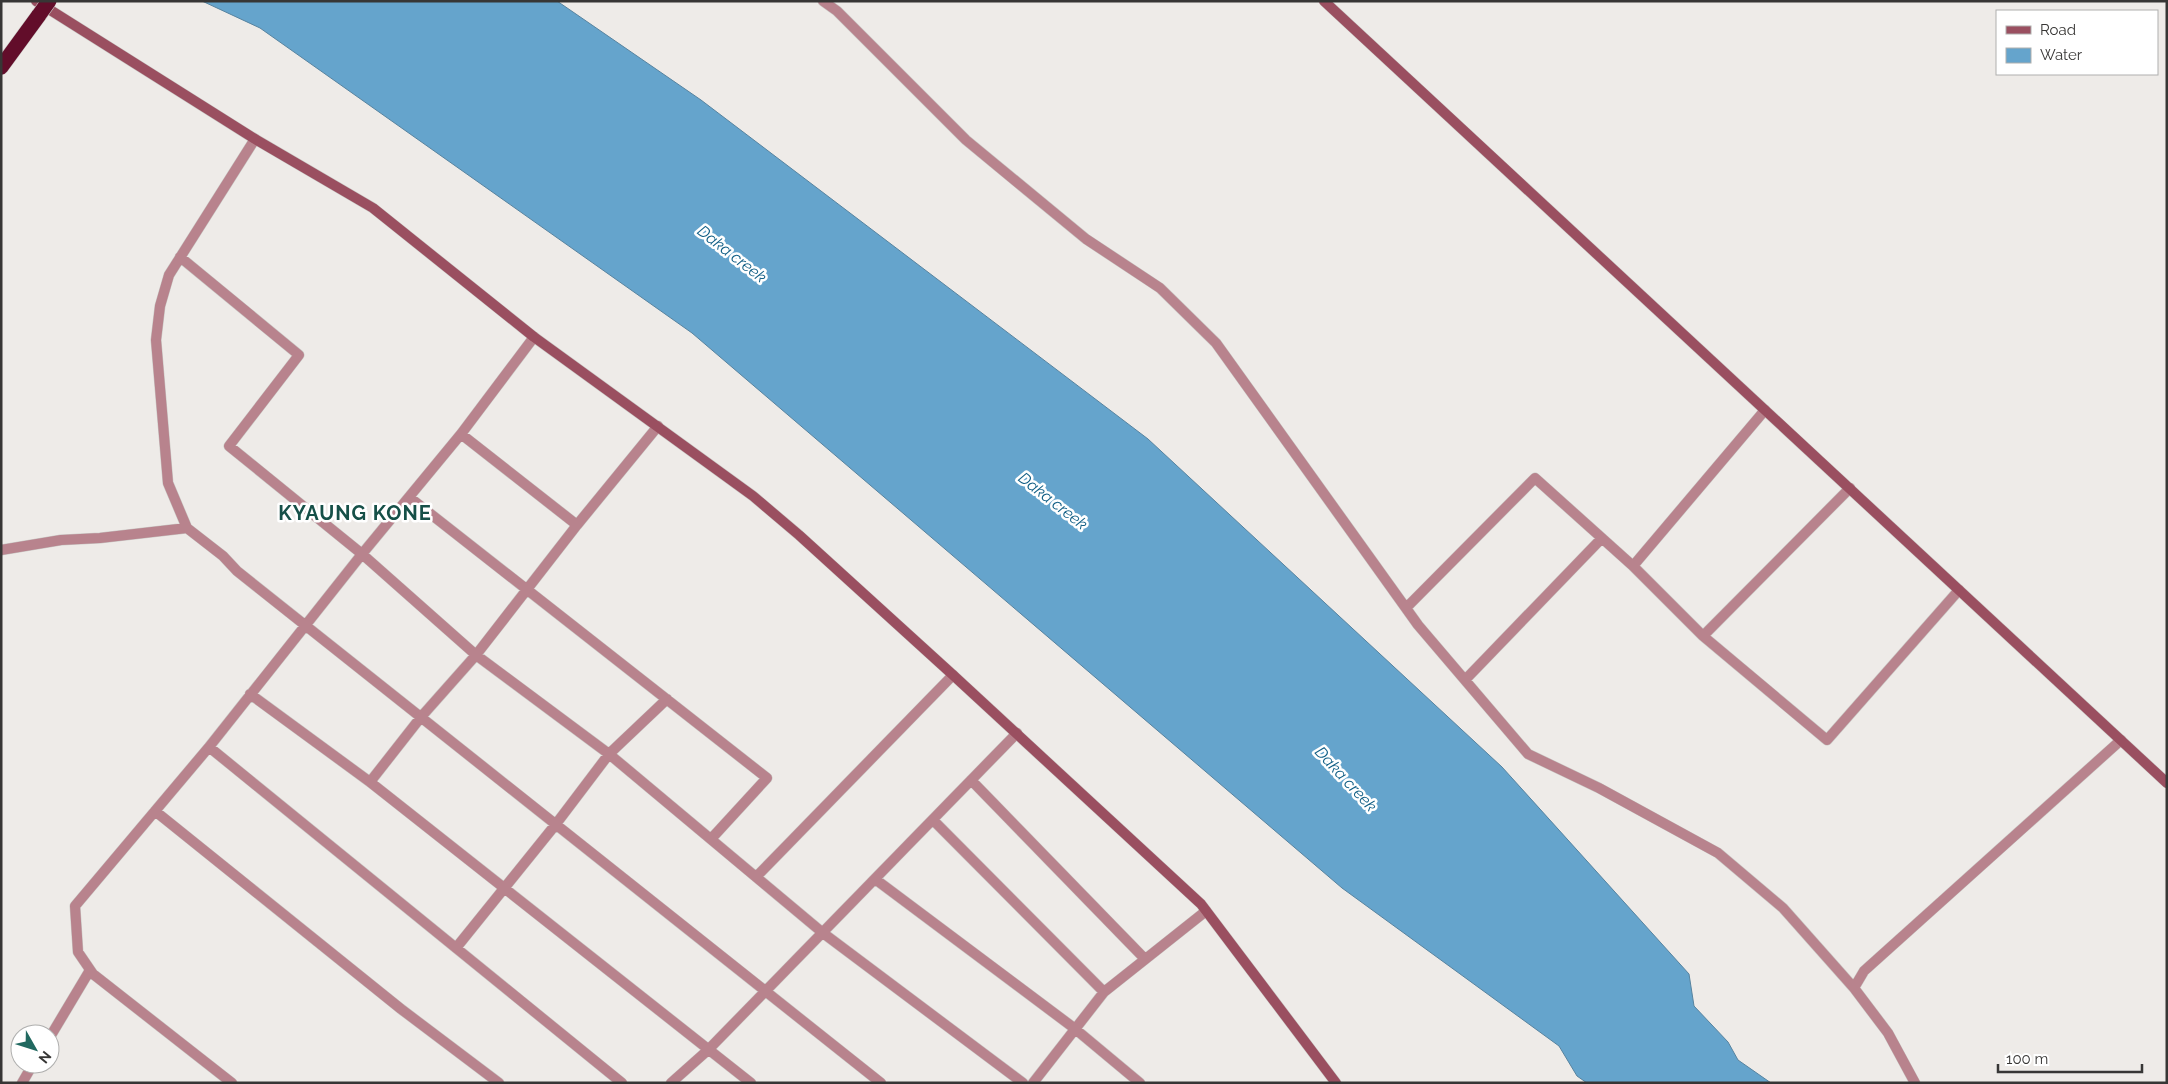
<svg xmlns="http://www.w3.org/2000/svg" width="2168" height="1084" font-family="Raleway,sans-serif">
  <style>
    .water { fill: #65a4cc; stroke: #57839f }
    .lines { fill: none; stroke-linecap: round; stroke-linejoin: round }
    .street-casing { stroke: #c9c7c4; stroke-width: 11 }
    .secondary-casing { stroke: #c9c7c4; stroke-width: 11 }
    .highway-casing { stroke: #c9c7c4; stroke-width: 16 }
    .street { stroke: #b8838d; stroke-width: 10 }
    .secondary { stroke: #9a4f60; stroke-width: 10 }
    .highway { stroke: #620d2a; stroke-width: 15 }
    .highway-bridge-casing { stroke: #c9c7c4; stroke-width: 16; stroke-linecap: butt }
    .highway-bridge { stroke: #620d2a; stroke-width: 15 }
    .labels { text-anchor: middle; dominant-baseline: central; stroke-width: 5; stroke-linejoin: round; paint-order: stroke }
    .water-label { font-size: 16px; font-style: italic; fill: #105e85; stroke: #fff }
    .district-label { font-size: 20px; font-weight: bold; letter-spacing: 1px; fill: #165048; stroke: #fff }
  </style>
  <rect width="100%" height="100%" fill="#eeebe8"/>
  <!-- water -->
  <path class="water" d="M202,1H557L701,100L1148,439L1502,767L1689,974L1694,1006L1728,1042L1738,1060L1771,1083H1587L1577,1076L1559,1046L1342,888L692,333L260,28Z"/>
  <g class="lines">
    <defs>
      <path id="street" d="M823,1L837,11L966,140L1086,239L1160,288L1216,343L1418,625L1528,754L1599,788L1718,853L1783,908L1854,988
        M255,139L169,275L160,306L156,340L168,483L187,528L223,556L237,571L881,1083
        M180,257L299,355L229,446L362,554L476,655L609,754L823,933L1023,1083
        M461,434L577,525
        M409,497L767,778L711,839
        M1,550L61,540L100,538L187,528
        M1633,566L1765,410
        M1406,608L1535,478L1633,566L1703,636L1827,740L1959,590
        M1703,636L1850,488
        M1465,680L1602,538
        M250,694L370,782L751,1083
        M209,747L622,1083
        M971,780L1144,958
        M370,782L421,717L476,655L577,525L658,426
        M155,811L401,1009L499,1083
        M933,820L1104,992
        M756,877L953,675
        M875,879L1074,1028L1140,1083
        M456,948L556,824L609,754L667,699
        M50,1037L90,970
        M22,1083L33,1064
        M232,1083L93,974L78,952L75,906L209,747L362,554L461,434L534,337
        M671,1083L708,1050L1017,733
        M1033,1083L1104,992L1206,911
        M1915,1083L1888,1033L1854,988L1864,971L2121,740"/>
      <path id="secondary" d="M36,1L255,139L373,208L534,337L753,496L799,535L953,675L1201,904L1336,1083
        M1324,1L2167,783"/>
      <path id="highway" d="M1,67L39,15"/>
    </defs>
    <!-- street casing -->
    <use href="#street" class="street-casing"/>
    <!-- secondary casing -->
    <use href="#secondary" class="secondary-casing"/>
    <!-- highway casing -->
    <use href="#highway" class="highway-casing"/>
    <!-- street -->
    <use href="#street" class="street"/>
    <!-- secondary -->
    <use href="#secondary" class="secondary"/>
    <!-- highway -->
    <use href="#highway" class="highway"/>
    <defs>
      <path id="highway-bridge" d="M39,15L49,1"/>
    </defs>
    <!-- highway-bridge casing -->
    <use href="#highway-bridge" class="highway-bridge-casing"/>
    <!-- highway-bridge -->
    <use href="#highway-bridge" class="highway-bridge"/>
  </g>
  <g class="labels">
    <!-- water labels -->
    <g class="water-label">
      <text transform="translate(732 254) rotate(38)">Daka creek</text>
      <text transform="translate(1053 501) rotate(38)">Daka creek</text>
      <text transform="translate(1346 779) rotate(47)">Daka creek</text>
    </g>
    <!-- district labels -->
    <g class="district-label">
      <text x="355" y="513">KYAUNG KONE</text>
    </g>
  </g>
  <!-- border -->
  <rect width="2168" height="1084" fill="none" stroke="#373635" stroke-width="5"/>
  <!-- legend -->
  <rect x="1996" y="10" width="162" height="65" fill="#ffffff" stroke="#afafae"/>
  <rect x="2006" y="26" width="25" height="8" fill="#9a4f60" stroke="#afafae"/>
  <text x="2040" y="35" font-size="15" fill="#373635">Road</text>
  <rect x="2006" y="48" width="25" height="15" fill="#65a4cc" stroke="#afafae"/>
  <text x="2040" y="60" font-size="15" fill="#373635">Water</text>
  <!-- north arrow -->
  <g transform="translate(35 1049) rotate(129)"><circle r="24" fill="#ffffff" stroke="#afafae"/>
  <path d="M0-4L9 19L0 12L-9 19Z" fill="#216960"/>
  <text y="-8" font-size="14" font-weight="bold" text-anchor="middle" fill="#373635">N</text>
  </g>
  <!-- scale -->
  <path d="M1998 1064v8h144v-8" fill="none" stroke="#373635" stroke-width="2.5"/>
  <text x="2006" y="1064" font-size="15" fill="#373635" stroke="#ffffff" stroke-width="4" paint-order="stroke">100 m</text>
</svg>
